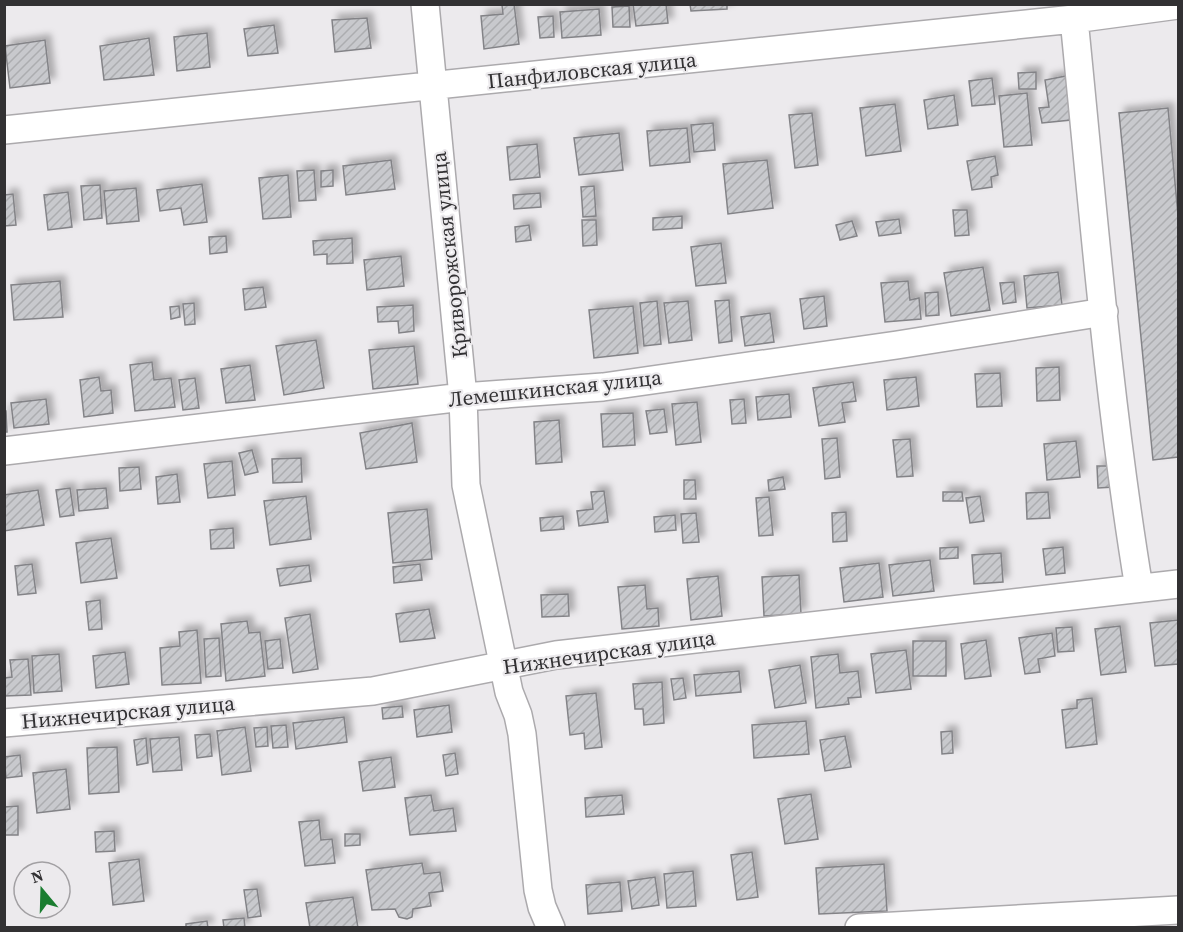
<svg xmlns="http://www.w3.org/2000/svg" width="1183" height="932" font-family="'Source Serif 4',serif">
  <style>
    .building { fill: url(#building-hatch); stroke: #838387; stroke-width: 1.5; filter: url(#shadow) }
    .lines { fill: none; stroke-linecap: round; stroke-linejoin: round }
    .street-casing { stroke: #acaaad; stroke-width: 30 }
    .street { stroke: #fff; stroke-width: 27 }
    .labels { text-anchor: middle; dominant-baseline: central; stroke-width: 4.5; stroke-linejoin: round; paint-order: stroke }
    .street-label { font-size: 21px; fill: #323133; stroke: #eceaed }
  </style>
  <defs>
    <pattern id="building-hatch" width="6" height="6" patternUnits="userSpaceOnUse" patternTransform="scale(1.5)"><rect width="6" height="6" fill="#c8c9cd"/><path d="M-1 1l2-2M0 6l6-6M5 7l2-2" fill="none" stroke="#acadb0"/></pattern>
    <filter id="shadow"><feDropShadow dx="5.5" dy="-5.5" stdDeviation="3" flood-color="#0004"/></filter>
  </defs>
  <rect width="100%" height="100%" fill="#eceaed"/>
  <!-- building -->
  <path class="building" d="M514,4L519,44L484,49L481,16L503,14L502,5Z
    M633,4H666L668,23L636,26Z
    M690,4H727V9L691,11Z
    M629,6L630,27H613L612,7Z
    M599,9L601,35L562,38L560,12Z
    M553,16L554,37L540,38L538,17Z
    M367,18L371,48L335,52L332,20Z
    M274,25L278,53L248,56L244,29Z
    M207,33L210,67L177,71L174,37Z
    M149,38L154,75L104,80L100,46Z
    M45,40L50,83L10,88L5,46Z
    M1036,72V89H1019L1018,73Z
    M1066,76L1071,120L1042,123L1039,108L1049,107L1045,80Z
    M992,78L995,104L972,106L969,81Z
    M1027,93L1032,145L1004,147L999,96Z
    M954,95L958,125L928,129L924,100Z
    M895,104L901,151L866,156L860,108Z
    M1168,108L1178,215V457L1153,460L1119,113Z
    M812,113L818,165L795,168L789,115Z
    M713,123L715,150L694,152L691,125Z
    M687,128L690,162L650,166L647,131Z
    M619,133L623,170L579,175L574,138Z
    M537,144L540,177L510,180L507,147Z
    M995,156L998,175L991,177L992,187L972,190L967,161Z
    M391,160L395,189L346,195L343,166Z
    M767,160L773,208L728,214L723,164Z
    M314,170L316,200L299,201L297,171Z
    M333,170V186L321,187V171Z
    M288,175L291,217L263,219L259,178Z
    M202,184L207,222L184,225L181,208L160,211L157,190Z
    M100,185L102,218L84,220L81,186Z
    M594,186L596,216L583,217L581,187Z
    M136,188L139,221L107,224L104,191Z
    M68,192L72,227L48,230L44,195Z
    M540,193L541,207L514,209L513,195Z
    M13,194L16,225L4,226V195Z
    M953,210H967L969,235L955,236Z
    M682,216V228L653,230V218Z
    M899,219L901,233L879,236L876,222Z
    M582,220H596L597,245L583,246Z
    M852,221L857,236L840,240L836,225Z
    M529,225L531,240L516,242L515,227Z
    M226,236L227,252L210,254L209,237Z
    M352,238L353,263L327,264V254L314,255L313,241Z
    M721,243L726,283L696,286L691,247Z
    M401,256L404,286L367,290L364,260Z
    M983,267L990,310L951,316L944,273Z
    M1058,272L1062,305L1027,308L1024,276Z
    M60,281L63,317L14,320L11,285Z
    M908,281L910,300L919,298L921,319L885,322L881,283Z
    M1014,282L1016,302L1003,304L1000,283Z
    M263,287L266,307L245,310L243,289Z
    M938,292L939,315L926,316L925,293Z
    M824,296L827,326L804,329L800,299Z
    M729,300L732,341L719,343L715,301Z
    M657,301L661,344L644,346L640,303Z
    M688,301L692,340L669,343L664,303Z
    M194,303L195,324L185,325L183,304Z
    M413,305L414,331L399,333L398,321L378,322L377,307Z
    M179,306L180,317L171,319L170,307Z
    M633,306L638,353L594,358L589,310Z
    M770,313L774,342L745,346L741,317Z
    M316,340L324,388L284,395L276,346Z
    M414,346L418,384L373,389L369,350Z
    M152,362L154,380L171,378L175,407L135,411L130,365Z
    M250,365L255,400L226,403L221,369Z
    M1059,367L1060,400L1037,401L1036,368Z
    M1000,373L1002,406L977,407L975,374Z
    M99,377L101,391L111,390L113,413L84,417L80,380Z
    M916,377L919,406L887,410L884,380Z
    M195,378L199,408L183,410L179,380Z
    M853,382L856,401L842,403L845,422L819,426L813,388Z
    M789,394L791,417L758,420L756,397Z
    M46,399L49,424L14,428L11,403Z
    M744,399L746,423L732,424L730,400Z
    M697,402L701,442L676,445L672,404Z
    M664,409L667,432L650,434L646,411Z
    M4,411H6L7,432H4Z
    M633,413L635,445L603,447L601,414Z
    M559,420L562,462L536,464L534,422Z
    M412,423L417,462L366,469L360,433Z
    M837,438L840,477L825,479L822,439Z
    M910,439L913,476L897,477L893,440Z
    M1076,441L1080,477L1047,480L1044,444Z
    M252,450L258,472L245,475L239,453Z
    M301,458L302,482L273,483L272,459Z
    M232,461L235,495L208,498L204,464Z
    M1097,466H1113L1114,487L1098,488Z
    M139,467L141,489L120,491L119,468Z
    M177,474L180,502L158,504L156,477Z
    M783,477L785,489L769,491L768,480Z
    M684,480H695L696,499H684Z
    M70,488L74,515L60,517L56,490Z
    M106,488L108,508L79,511L77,490Z
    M38,490L44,525L4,531V495Z
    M604,491L608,522L579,526L577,511L593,509L591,492Z
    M943,492H962L963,501H943Z
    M1048,492L1050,518L1027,519L1026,493Z
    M306,496L311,539L270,545L264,501Z
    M980,496L984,521L970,523L966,498Z
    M769,497L773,535L759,536L756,498Z
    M427,509L432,559L393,563L388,513Z
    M846,512L847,541L833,542L832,513Z
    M696,513L699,542L683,543L681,514Z
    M675,515L676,530L655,532L654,517Z
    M563,516L564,529L541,531L540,518Z
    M233,528L234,548L211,549L210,530Z
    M111,538L117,578L81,583L76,543Z
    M958,547V558L940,559V548Z
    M1063,547L1065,573L1046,575L1043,549Z
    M1001,553L1003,582L974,584L972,555Z
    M930,560L934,591L893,596L889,565Z
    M879,563L883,597L844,602L840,568Z
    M32,564L36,593L18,595L15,566Z
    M420,564L422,580L394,583L393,567Z
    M309,565L311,581L280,586L277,569Z
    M799,575L801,614L764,616L762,577Z
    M718,576L722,616L691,620L687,579Z
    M645,585L647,609L658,608L659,626L622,629L618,587Z
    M568,594L569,616L542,617L541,595Z
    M100,600L102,629L89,630L86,602Z
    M429,609L435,638L400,642L396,614Z
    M310,614L318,669L293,673L285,618Z
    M1178,620V664L1155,666L1150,623Z
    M247,621L249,633L260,632L265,676L226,681L221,624Z
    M1120,626L1126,672L1101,675L1095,629Z
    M1072,627L1074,651L1058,652L1056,628Z
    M197,630L201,683L162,685L160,648L180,646L179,632Z
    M1052,633L1055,656L1038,659L1040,672L1025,674L1019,638Z
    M219,638L221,676L206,677L204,639Z
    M280,639L283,668L268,669L265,641Z
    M986,640L991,676L965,679L961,644Z
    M913,641H946V676H913Z
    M906,650L911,689L876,693L871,654Z
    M125,652L129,684L96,688L93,656Z
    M59,654L62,691L34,693L32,656Z
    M838,654L840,673L858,671L861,697L848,698L849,704L816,708L811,657Z
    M28,659L31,695L4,696V678L12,677L10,660Z
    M800,665L806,703L775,708L769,670Z
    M739,671L741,692L696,696L694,675Z
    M683,678L686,698L674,700L671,679Z
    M662,682L664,723L644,725L643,709H635L633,684Z
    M596,693L602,747L585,749L584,733L570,735L566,696Z
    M1092,698L1097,744L1066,748L1062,710L1077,708V700Z
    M449,705L452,732L417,737L414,710Z
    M402,706L403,717L383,719L382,708Z
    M344,717L347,742L296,749L293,723Z
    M806,721L809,754L754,758L752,725Z
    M286,725L288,747L273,748L271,726Z
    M245,727L251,771L222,775L217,731Z
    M267,727L268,746L256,747L254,728Z
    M952,731L953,753L942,754L941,732Z
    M210,734L212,756L197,758L195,735Z
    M845,736L851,767L825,771L820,740Z
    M179,737L182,770L153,772L150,739Z
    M146,738L148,763L137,765L134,740Z
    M117,747L119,792L89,794L87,748Z
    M455,753L458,774L446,776L443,755Z
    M20,755L22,776L6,778L4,757Z
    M391,757L395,787L363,791L359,762Z
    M66,769L70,809L37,813L33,773Z
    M811,794L818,839L785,844L778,799Z
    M431,795L434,811L453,808L456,831L410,835L405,798Z
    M622,795L624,814L586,817L585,798Z
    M18,806V835H4V807Z
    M319,820L321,840L332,839L335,863L305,866L299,822Z
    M114,831L115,851L96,852L95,832Z
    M345,834H360V845L345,846Z
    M752,852L758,897L737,900L731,855Z
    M139,859L144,901L113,905L109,863Z
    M422,863L424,874L440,872L443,891L429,893L431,906L413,909L412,917L407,919L399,917L395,909L372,910L366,870Z
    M884,864L887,911L819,914L816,868Z
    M693,871L696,906L667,908L664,874Z
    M655,877L659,905L632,909L628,881Z
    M620,882L622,911L588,914L586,885Z
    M257,889L261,916L248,918L244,890Z
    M353,897L358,928H310L306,903Z
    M244,918L245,928H224L223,920Z
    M207,921L208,928H186V924Z"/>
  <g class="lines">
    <defs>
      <path id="street" d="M425,4L463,397L466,485L509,692L518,715L522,734L538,890L542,907L551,928
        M1074,19C1093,208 1108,400 1139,588
        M4,130L1074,19L1178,5
        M4,451L463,397L603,387L897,345L1104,312
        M4,723L373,691L556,655L1178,584
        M859,928L1178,910"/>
    </defs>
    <!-- street casing -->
    <use href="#street" class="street-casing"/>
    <!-- street -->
    <use href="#street" class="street"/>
  </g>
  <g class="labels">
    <!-- street labels -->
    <g class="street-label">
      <text transform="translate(592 70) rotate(-6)">Панфиловская улица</text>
      <text transform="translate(449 255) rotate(-96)">Криворожская улица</text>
      <text transform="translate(555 388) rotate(-6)">Лемешкинская улица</text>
      <text transform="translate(609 652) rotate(-8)">Нижнечирская улица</text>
      <text transform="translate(128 712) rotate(-5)">Нижнечирская улица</text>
    </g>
  </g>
  <!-- border -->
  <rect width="1183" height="932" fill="none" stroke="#323133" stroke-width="12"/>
  <!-- north arrow -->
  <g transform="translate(42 890) rotate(341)"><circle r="28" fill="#eceaed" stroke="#a2a0a3" stroke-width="1.5"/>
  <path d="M0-4.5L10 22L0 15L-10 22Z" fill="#1a7d30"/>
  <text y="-9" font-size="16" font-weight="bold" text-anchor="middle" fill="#323133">N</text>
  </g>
</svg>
